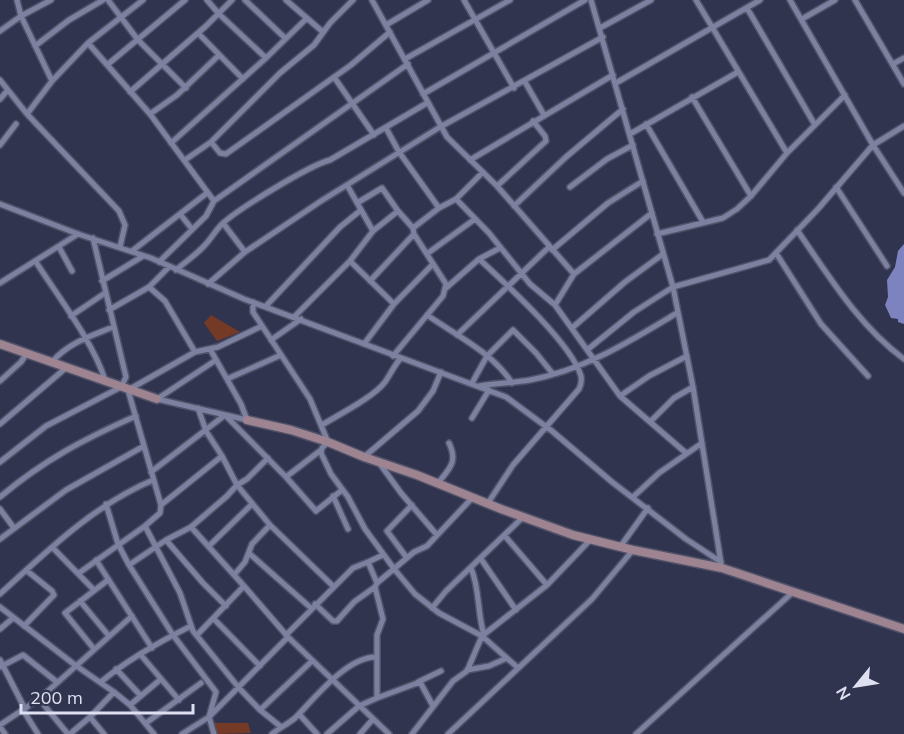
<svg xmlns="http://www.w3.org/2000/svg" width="904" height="734" font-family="Mulish,sans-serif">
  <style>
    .green { fill: #743a26 }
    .water { fill: #7c83bf }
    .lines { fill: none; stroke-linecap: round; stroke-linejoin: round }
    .street-casing { stroke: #505269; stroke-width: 8 }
    .secondary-casing { stroke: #505269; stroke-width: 11 }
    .street { stroke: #7d81a0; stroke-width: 5 }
    .secondary { stroke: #9e8490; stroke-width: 8 }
  </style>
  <rect width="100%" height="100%" fill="#31344f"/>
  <!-- green -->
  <path class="green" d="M211,315L240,332L217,341L204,323Z
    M211,723H248L251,733L216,734Z"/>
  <!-- water -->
  <path class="water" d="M904,244V324L898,322V319L891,318L885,305L888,297L887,280L895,267L898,251Z"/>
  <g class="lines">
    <defs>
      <path id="street" d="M17,0L21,16L52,81
        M108,0L138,40L186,88
        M207,0L219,14L266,58
        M245,0L285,38
        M286,0L323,32
        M372,0L447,137L497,186L574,274
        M464,0L514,88
        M591,0L673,287L693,387L721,563
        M696,0L787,153
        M790,0L873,145L904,193
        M855,0L904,84
        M747,8L815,125
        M802,19L835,0
        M386,25L428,0
        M600,28L651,0
        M0,31L21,16L51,0
        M198,33L243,79
        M88,43L150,114L214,201
        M35,46L69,20L103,0
        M405,59L510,0
        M893,64L904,58
        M107,65L185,0
        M334,77L374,135
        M0,80L27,114L119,211L125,225L120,247
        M525,82L544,115
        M616,83L760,0
        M130,92L206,26L232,0
        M423,94L585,0
        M692,97L751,196
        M0,99L7,91
        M27,114L52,81L88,43L143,0
        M150,114L177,95L218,56
        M646,124L703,222
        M386,128L399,152L439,208
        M630,134L738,72
        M211,142L220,153L226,154L351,65L390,32
        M171,143L266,58L306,19
        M0,145L16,124
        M185,160L211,142L280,73L314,45L330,23L353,0
        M470,160L613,75
        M347,185L373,231
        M497,186L546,141L545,136L533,121
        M570,187L607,159L633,145
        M836,187L887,266
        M456,199L489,233L530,284L555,305L620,396L686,453
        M0,204L78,234L151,258L244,299L506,397L552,431L612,482L686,539L721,562
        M514,206L566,157L623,109
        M180,214L192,229
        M223,223L245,252
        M413,228L439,208L456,199L483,172
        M797,230C829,276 858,325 904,359
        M657,234L723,218L737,209L751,196L787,153L845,95
        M59,247L72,271
        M552,250L608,203L643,181
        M132,251L207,193
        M428,253L475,219
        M776,253L821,324L868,376
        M479,259C505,283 572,344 581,376C582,381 581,385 579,389L513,465L488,503
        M350,261L394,304
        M36,262C57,295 94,343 105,380
        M159,262L206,216L214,201L408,64
        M176,270C185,262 196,255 204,246C211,239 215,231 222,224C238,209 310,165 330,160L427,103
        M102,281L143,256
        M370,281L414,234
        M0,283L78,234
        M208,284L245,252L321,201L440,127L603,37
        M149,287L165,301L195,352
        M446,288L479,259L500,248
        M253,302V312L310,399L328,442L322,448L321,453L331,474L348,497L365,529L395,570L415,594L439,613L482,636L517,667
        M555,305L574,274L652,213
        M266,306L340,227L361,210
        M109,310L149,287L169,267
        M427,315C456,335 493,353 512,383
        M71,316L105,293
        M295,316L350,261L373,231L398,211L382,188L357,203
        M572,328L625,282L663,254
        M457,335L549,247
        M271,340L301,319
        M364,344L394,304L433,264
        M587,350L634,312L673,287L769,260L818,209L873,145L904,126
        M393,356L443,296L446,284L414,234L413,228L398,211
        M52,362C68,343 91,336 113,327
        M227,379L281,355
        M0,381L21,362L27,353
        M472,383L487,356L513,330L536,353L553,374
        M479,386C496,383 513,383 530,380C585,370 630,341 677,313
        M620,396L649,376L687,356
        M157,399L247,420L241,404L210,349
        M157,399L216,360
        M472,418L489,390
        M650,422L674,398L693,387
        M0,424L67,367
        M322,425C338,415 374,397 385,382C390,375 394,366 400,359
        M222,456L237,485L270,525L334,587
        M364,457L418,411L433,391L441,372
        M0,462L46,426L121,387L126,377L93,238
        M380,464L401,493L437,535
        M151,472L225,415L286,477L316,511L342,490
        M286,477L321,450
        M438,483C450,468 458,462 449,443
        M333,496L348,529
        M0,497C44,460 84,439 136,416
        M633,497L659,473L702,443
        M106,504L118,544L129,565L173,635L216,692L209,717L214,734
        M161,505L222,456L206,431L198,408
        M0,509L14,528
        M145,526L180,593L193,631L239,688L260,710L280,726
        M191,527L244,586
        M505,536L547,585
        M0,539L66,490L144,446
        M166,540L203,583L226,606
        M209,546L252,504
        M52,547L94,590
        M620,547L648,508
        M250,554L311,608
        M407,558L387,531L412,505
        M481,559L516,610
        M96,560L152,648
        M129,565L166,540L191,527L227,496L237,485L247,479L268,458
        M471,568C480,589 477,612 484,635
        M79,573L145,526L160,513L161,505L128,390L195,352L218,347L262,326
        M234,575L245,562L252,544L270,525
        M377,583L414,552L427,546L473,497
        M0,594C47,551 94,505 153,480
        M80,601L109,636
        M315,604L333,621H337L354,602L375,587
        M0,607L75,665L114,692L130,705L154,734
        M432,608L446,591L523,517
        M214,619L260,666
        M24,626L54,595L52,591L26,570
        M0,629L13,618
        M197,635L244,586L288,637L389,734
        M286,635L353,568L368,562
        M94,649L65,613L108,580
        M140,654L179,700
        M0,660L25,709
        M0,667L23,655L57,682
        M116,669L141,696
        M467,670L489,666L507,658
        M101,682C128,659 159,642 191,626
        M418,682L441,671
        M377,698L420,682L433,706
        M39,699L68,734
        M130,705L161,679
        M23,710L38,734
        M260,710L312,661
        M299,714L317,734
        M90,717L104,734
        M146,723L201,683
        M0,725L39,699L132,616
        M0,727L5,734
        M70,734L90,717L114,692
        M182,734L209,717L288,637
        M272,734C279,728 288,724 295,718C314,699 347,656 377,657
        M327,734L359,706L377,698V635L383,619L375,587L377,583L368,562L383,555
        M360,734L373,719
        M412,734L453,681L467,671L482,636L547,585L591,539
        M448,734L592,599L633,550
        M636,734L793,592"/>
      <path id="secondary" d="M0,344L157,399
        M247,420L291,430L328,442L364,457L417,475L501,509L573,535L633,550L722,568L904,629"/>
    </defs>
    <!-- street casing -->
    <use href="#street" class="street-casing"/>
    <!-- secondary casing -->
    <use href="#secondary" class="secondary-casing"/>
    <!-- street -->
    <use href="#street" class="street"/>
    <!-- secondary -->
    <use href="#secondary" class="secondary"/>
  </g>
  <!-- north arrow -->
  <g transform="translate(856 686) rotate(240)" stroke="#31344f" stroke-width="4.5" paint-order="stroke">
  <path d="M0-4.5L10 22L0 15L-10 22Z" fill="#dee0f1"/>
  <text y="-9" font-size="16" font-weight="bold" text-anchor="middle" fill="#dee0f1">N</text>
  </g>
  <!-- scale -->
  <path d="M21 704v9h172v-9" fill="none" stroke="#dee0f1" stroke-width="3"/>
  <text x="30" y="704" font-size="18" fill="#dee0f1" stroke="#31344f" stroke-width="4.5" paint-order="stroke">200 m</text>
</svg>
